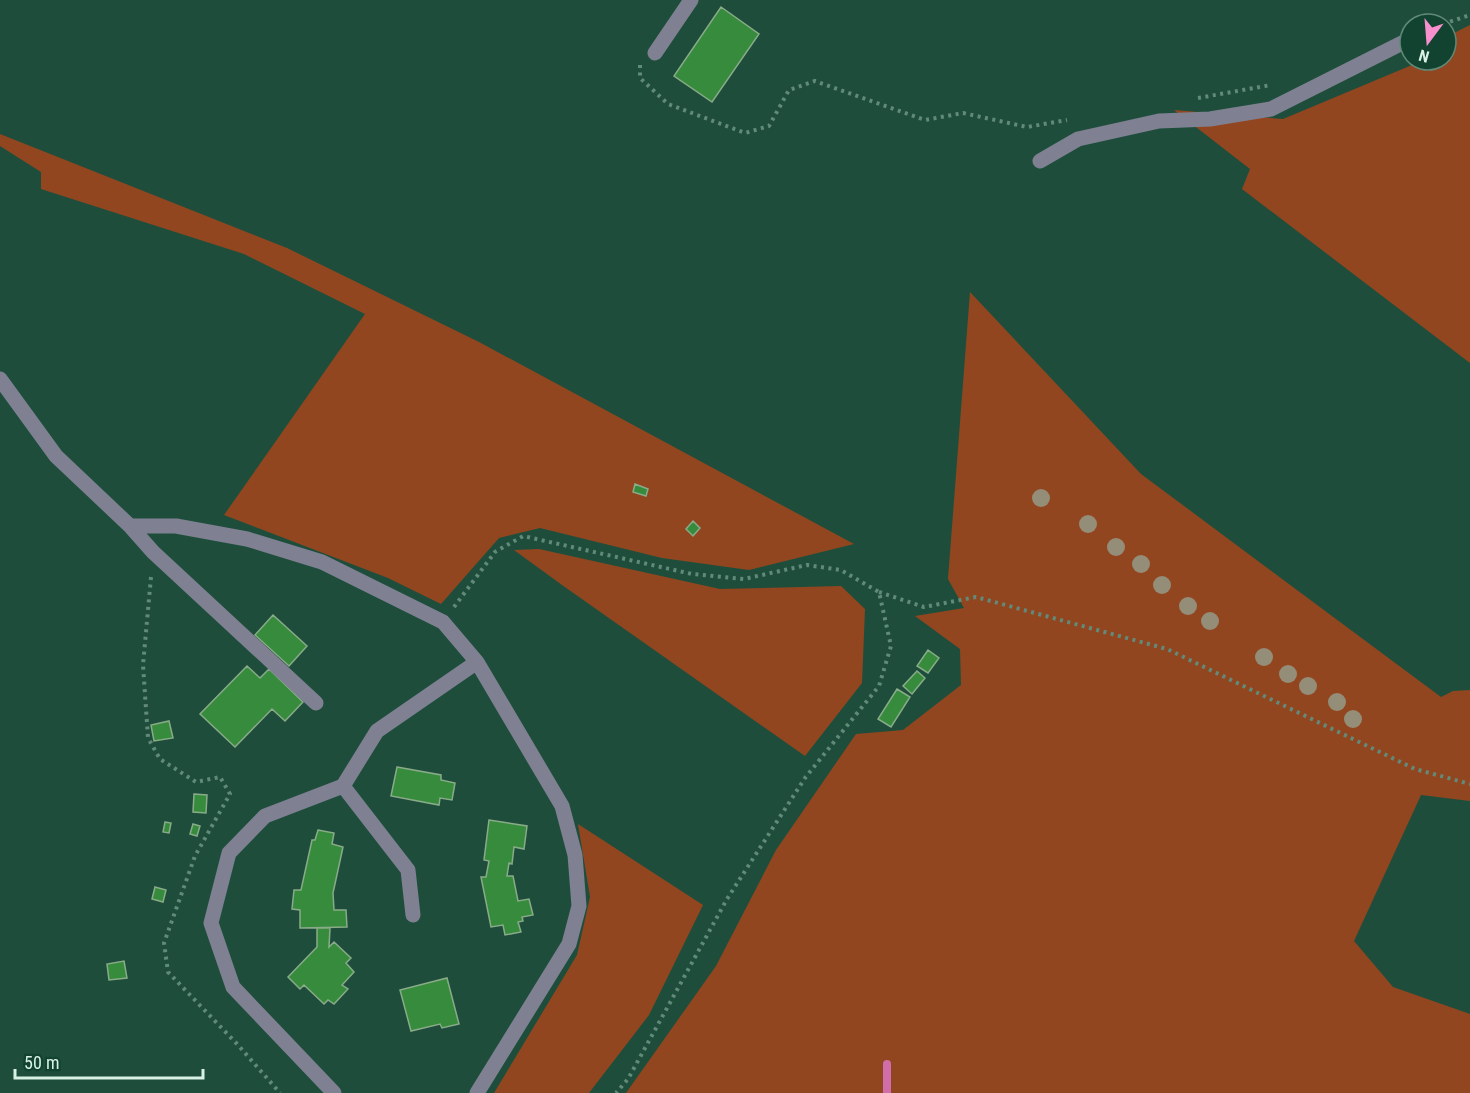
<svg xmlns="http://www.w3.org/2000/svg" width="1470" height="1093" font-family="'Roboto Condensed',sans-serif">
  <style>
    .green { fill: #924620 }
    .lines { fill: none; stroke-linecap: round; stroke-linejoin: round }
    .stream { stroke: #d06ea9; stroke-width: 8 }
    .building { fill: #368c3c; stroke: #89ab89; stroke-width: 1.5 }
    .path { stroke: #628a79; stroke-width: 4; stroke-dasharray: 3 4.5; stroke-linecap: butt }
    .minor { stroke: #808093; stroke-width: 15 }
    .tree { fill: #948d78 }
  </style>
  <rect width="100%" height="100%" fill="#1e4e3b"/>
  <!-- green -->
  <path class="green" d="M1470,25V363L1242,189L1250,169L1174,110L1283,119L1424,60H1446V39L1450,35Z
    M0,134L287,248L479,342L854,544L749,570L662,558L540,528L499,538L441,604L388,578L224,515L365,314L244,254L41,189V172L0,146Z
    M970,292L1141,474L1441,697L1453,691L1470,690V801L1421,795L1354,941L1393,987L1470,1014V1093H626L716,966L776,850L856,734L903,730L961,685L960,649L915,616L964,608L948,579Z
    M539,549L720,589L841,586L865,609L862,683L805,756L562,585L514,550Z
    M578,824L703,905L649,1015L589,1093H494L577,955L590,897Z"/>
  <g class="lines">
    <!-- stream -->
    <path class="stream" d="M887,1093V1064"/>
  </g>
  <!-- building -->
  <path class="building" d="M721,7L759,34L712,102L674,76Z
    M635,484L648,489L646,496L633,492Z
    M693,521L700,528L693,536L686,529Z
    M273,615L307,646L289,666L255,635Z
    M928,650L939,658L928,673L917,666Z
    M247,666L260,678L269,669L303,702L285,721L272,709L235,747L200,714Z
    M917,671L925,678L912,694L903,686Z
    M897,689L910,697L891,727L878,719Z
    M169,721L173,738L154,741L151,725Z
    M397,767L441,775V780L455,783L452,800L440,798L439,805L391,796Z
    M194,794L207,795L206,813L193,812Z
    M489,820L527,826L524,849L514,847L512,864L509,863L507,876H513L518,901L529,899L533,915L522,917L523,921L518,922L521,932L505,935L503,925L491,927L481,877H486L489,861L484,860Z
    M165,822L171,823L169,833L163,832Z
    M193,824L200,826L197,836L190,834Z
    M318,830L334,833L332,844L343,847L333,893L334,910H346L347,927L300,928V910L292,909L294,890H301L312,840H315Z
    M155,887L166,890L163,902L152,899Z
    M317,928H330L329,947L334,942L351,958L346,963L354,972L342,985L348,989L334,1004L328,1000L324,1004L304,985L300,989L288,977L317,947Z
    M124,961L127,978L109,980L107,964Z
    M447,978L459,1024L442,1028L440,1024L411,1031L400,990Z"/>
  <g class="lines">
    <!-- path -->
    <path class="path" d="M1443,24L1470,15
      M640,65V78L668,104L745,133L769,126L789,90L815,81L925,120L963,113L1027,127L1067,120
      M1198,98L1271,85
      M151,577L143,665L148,738L160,759L196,782L220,777L230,794L195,856L164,943L168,972L238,1045L280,1093
      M879,592L924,607L976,597L1167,649L1415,769L1470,784
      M454,607L495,552L523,536L692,574L744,579L807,565L841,570L879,592L891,646L879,686L805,778L727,899L628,1079L616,1093"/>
    <!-- minor -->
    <path class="minor" d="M655,53L691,0
      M1040,161L1078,139L1159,121L1210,119L1271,109L1410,39
      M0,379L56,456L130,526H176L247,539L322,562L443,622L477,662L377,731L343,786L265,816L229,853L211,923L233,987L334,1093
      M130,526L153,552L316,703
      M477,662L562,806L575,855L579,906L569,944L477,1093
      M343,786L408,870L413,915"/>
  </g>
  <!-- trees -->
  <g class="tree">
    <circle cx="1041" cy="498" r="9"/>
    <circle cx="1088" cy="524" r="9"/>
    <circle cx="1116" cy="547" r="9"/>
    <circle cx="1141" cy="564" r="9"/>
    <circle cx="1162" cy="585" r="9"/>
    <circle cx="1188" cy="606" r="9"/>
    <circle cx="1210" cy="621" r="9"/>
    <circle cx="1264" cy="657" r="9"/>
    <circle cx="1288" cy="674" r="9"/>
    <circle cx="1308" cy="686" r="9"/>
    <circle cx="1337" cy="702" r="9"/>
    <circle cx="1353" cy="719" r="9"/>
  </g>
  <!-- north arrow -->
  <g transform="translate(1428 42) rotate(196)"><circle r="28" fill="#114330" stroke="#618978" stroke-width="1.5"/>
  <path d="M0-4.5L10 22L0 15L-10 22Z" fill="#f790cd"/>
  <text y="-9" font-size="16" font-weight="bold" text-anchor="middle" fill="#d8f1e4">N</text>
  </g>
  <!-- scale -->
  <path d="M15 1069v9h188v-9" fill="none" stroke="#d8f1e4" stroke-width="3"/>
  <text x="24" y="1069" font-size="18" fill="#d8f1e4" stroke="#114330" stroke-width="4.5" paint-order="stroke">50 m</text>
</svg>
